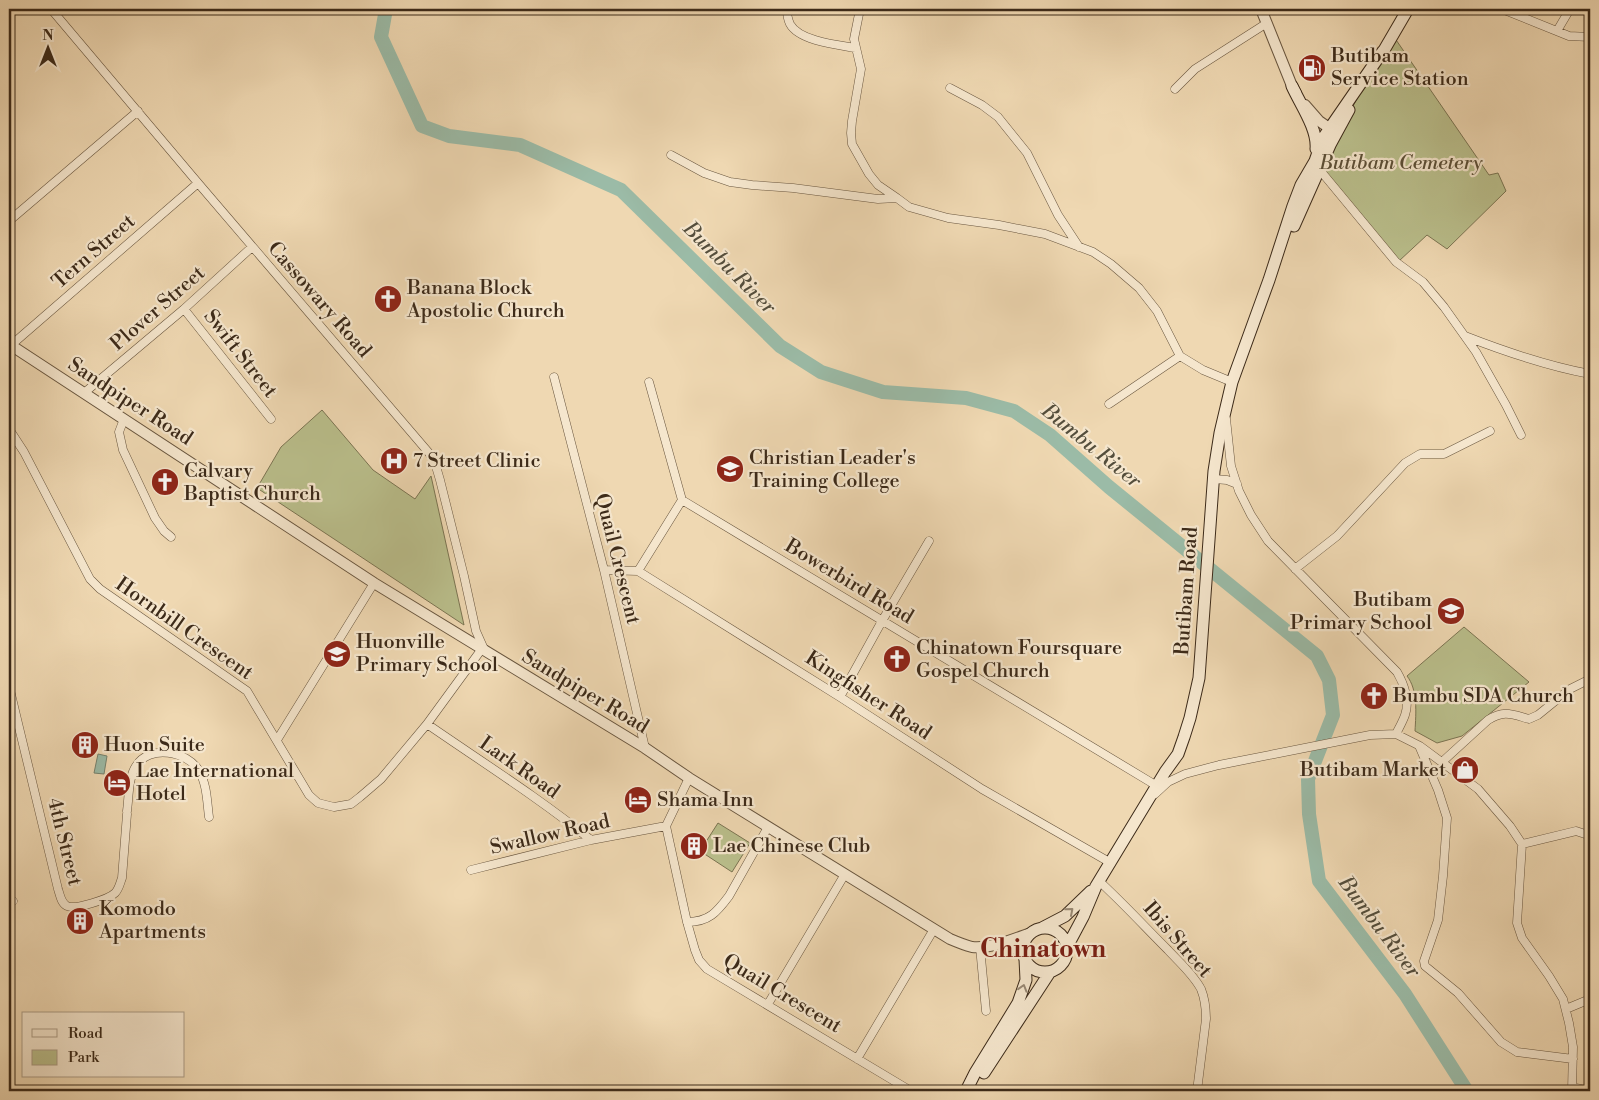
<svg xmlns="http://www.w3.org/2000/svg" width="1599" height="1100" font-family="'Libre Bodoni',serif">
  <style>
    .green { fill: #babf8c; stroke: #7b7452 }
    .water { fill: #9bbba7; stroke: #75816e }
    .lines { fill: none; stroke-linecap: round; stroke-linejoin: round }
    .river { stroke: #9bbba7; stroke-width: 14 }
    .minor-casing { stroke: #69563f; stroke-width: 9 }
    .tertiary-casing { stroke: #69563f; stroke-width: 12 }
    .secondary-casing { stroke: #3c2a19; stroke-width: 13 }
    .minor { stroke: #f5e6cd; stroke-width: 8 }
    .tertiary { stroke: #f5e6cd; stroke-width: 10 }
    .secondary { stroke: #f5e6cd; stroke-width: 11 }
    .oneway { stroke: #988873 }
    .labels { text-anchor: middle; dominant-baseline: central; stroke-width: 4.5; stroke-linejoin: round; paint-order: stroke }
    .poi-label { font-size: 20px; fill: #3c2a19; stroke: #f5e6cd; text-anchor: start }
    .park-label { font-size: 20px; font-style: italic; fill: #5c4f36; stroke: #f5e6cd }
    .street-label { font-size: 20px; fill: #3c2a19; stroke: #f5e6cd }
    .water-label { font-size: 21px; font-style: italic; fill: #544e3c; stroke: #f5e6cd }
    .district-label { font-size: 25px; font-weight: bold; fill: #7a1f14; stroke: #f5e6cd }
  </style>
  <rect width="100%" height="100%" fill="#efd8b2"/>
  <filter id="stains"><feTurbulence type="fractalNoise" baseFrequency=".004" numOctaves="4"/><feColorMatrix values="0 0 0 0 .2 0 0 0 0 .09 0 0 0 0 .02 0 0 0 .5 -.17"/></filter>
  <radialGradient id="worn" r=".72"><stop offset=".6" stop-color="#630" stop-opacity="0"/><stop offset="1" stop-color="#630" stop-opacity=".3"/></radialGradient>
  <!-- green -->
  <path class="green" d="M1392,34L1489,175L1498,173L1506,191L1447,249L1427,235L1399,261L1319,169Z
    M322,410L373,470L415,499L431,476L464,625L257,488L281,447Z
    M1464,627L1529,682L1462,736L1437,743L1415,731C1416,713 1418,690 1407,676Z
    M718,823L750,843L732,872L700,851Z"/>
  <!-- water -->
  <path class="water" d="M98,754L107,756L104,774L94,773Z"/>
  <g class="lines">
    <!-- river -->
    <path class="river" d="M386,9L381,37L422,126L449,136L520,145L621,190L780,346L821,372L883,392L966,398L1014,411L1050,435L1109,487L1317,656L1329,680L1333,715L1308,779L1309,814L1319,881L1405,994L1467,1091"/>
    <defs>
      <path id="minor" d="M51,9L198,183L429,453L435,463L440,480L464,576L476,631L484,649
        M787,9C787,14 788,20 790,24C799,41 838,45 856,48
        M860,9L854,39L861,69L852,121L851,133L852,144L869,174L878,185L897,198
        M1502,9L1569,36L1590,37
        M1557,31L1570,9
        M950,88L982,105L998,117L1027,153L1058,215L1079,247
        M1175,89L1195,69L1267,23
        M671,155L704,173L730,182L752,185L793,188L878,199L897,198L909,207L948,218L999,225L1045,234L1093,252L1111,264L1139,288L1157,311L1180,356L1203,370L1232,382
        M1319,169L1396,262L1423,282L1444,307L1476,352L1506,405L1521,435
        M9,221L138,111
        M184,309L271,419
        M1465,336C1506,352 1547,366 1590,374
        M9,347L198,183
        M554,377L604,570L645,748
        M649,382L682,500L1157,786
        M84,393L184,309L252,247
        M1109,404L1180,356
        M124,419L119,432L123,450L155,518L164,531L171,537
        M1226,419L1231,466L1239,491L1251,515L1268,541L1397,672C1404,684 1410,701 1405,715C1403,721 1399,728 1396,734
        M9,429L24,452L90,579L100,589L247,691L309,795L318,803L334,807L351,804L360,797L381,779L427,724L481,650
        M1214,479L1227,480L1237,484
        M1295,569L1337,536L1405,463L1420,454H1444L1490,431
        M604,570L638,571L840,697L982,789L1111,863
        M638,571L682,500
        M9,686L58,889C60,895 61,903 67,906C75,910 109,899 115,893C119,889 120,883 122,878L127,814
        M840,697L882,621L929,541
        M427,724C482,762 539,798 591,840
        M277,740L374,583
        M1420,748L1438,790L1447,818L1443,876L1438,920L1424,961L1425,966L1458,993L1501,1042L1517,1052L1573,1059
        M1442,762L1488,720C1504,710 1511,714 1529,719L1538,715L1570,689L1590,679
        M689,778L666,826L687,922L695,950L699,960L707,969L911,1091
        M1155,794L1168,782L1185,774L1219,765L1370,735L1396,734L1420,746L1478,789L1510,826L1522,844L1517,923L1522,938L1549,976L1563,999L1569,1023L1573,1047L1572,1091
        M127,811C129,797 128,778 136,766C149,744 188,751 199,771C207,784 207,802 209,817
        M1522,844L1576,831L1588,835L1590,838
        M471,870L591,840L666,826
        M1099,881C1123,903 1145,927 1168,950C1179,962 1193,974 1201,989C1205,999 1206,1009 1206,1019L1197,1091
        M9,902L13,901
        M687,922C709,922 717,912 729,896L768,827
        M980,947L986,1011
        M768,1004L845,874
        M1566,1009L1590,999
        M857,1059L934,929
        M1573,1087L1589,1091"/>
      <path id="tertiary" d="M1261,9L1292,86L1296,93
        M1305,105L1319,121L1335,132
        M9,344L374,583L645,748L689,778L950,939C957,942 964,945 972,947C990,949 1014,939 1031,933
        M1001,943L1023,952"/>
      <path id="secondary" d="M1380,57L1408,9
        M1292,86C1300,104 1318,129 1316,149
        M1294,226L1330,145L1349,110
        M1023 950a22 22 0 1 1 44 0a22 22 0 1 1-44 0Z
        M1042,928L1065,916L1091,891
        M1067,947L1083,917L1096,886L1165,772L1178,754L1184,737L1190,718L1199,678L1214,471L1220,433L1232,382L1269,280L1293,206L1301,185L1315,161L1323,138L1383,51
        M984,1073L1050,972
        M966,1091L975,1073L1018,1003L1026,980L1025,959"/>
    </defs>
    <!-- minor casing -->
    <use href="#minor" class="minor-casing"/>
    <!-- tertiary casing -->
    <use href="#tertiary" class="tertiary-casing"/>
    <!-- secondary casing -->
    <use href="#secondary" class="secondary-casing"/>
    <!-- minor -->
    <use href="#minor" class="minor"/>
    <!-- tertiary -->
    <use href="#tertiary" class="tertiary"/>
    <!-- secondary -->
    <use href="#secondary" class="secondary"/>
  </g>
  <!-- one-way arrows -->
  <defs><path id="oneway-chevron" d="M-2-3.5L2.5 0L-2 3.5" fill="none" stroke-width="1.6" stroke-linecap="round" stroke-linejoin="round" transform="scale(1.25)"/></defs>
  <g class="oneway">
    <use href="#oneway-chevron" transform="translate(1070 911) rotate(-41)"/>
    <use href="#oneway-chevron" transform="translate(1023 988) rotate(-73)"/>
  </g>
  <!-- icons -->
  <defs>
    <symbol id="fuel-disc" viewBox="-11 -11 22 22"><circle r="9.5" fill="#8f2418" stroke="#f5e6cd"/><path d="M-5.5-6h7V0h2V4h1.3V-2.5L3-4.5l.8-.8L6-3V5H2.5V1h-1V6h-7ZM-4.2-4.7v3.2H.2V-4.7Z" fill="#fff"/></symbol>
    <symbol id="church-disc" viewBox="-11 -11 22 22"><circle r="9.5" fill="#8f2418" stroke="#f5e6cd"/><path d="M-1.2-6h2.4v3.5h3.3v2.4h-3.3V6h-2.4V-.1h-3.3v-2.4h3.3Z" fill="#fff"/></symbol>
    <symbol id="hospital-disc" viewBox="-11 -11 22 22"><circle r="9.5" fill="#8f2418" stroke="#f5e6cd"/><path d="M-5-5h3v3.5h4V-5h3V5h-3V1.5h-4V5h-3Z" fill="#fff"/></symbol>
    <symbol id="university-disc" viewBox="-11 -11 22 22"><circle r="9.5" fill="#8f2418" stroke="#f5e6cd"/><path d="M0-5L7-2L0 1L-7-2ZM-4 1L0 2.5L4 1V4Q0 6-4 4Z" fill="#fff"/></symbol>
    <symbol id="school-disc" viewBox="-11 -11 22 22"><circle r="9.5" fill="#8f2418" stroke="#f5e6cd"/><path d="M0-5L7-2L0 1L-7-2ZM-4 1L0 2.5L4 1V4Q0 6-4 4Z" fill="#fff"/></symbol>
    <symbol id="building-disc" viewBox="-11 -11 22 22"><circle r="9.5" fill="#8f2418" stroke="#f5e6cd"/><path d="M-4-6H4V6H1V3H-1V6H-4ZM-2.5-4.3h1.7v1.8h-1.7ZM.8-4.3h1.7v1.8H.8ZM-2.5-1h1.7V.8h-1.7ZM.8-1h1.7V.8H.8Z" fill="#fff"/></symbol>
    <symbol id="shop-disc" viewBox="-11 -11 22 22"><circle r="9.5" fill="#8f2418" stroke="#f5e6cd"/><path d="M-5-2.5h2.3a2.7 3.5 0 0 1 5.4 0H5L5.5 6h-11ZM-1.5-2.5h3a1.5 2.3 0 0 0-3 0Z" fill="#fff"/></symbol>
    <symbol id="hotel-disc" viewBox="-11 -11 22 22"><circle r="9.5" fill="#8f2418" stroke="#f5e6cd"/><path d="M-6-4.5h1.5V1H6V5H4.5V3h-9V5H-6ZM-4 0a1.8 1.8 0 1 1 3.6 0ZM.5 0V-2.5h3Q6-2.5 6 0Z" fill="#fff"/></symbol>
  </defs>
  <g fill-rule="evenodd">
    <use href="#fuel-disc" x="1296" y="52" width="32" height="32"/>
    <use href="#church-disc" x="372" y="283" width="32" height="32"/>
    <use href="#hospital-disc" x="378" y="445" width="32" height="32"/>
    <use href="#university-disc" x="714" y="453" width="32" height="32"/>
    <use href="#church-disc" x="149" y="466" width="32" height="32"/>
    <use href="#school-disc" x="1435" y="595" width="32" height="32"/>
    <use href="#school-disc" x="321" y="638" width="32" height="32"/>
    <use href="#church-disc" x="881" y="643" width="32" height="32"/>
    <use href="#church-disc" x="1358" y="680" width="32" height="32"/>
    <use href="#building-disc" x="69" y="729" width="32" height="32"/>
    <use href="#shop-disc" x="1449" y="754" width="32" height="32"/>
    <use href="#hotel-disc" x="101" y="767" width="32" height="32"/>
    <use href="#hotel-disc" x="622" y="784" width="32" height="32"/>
    <use href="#building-disc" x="678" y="830" width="32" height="32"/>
    <use href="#building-disc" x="64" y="905" width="32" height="32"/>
  </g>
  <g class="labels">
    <!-- poi labels -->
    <g class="poi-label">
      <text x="1331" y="56">Butibam<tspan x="1331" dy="23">Service Station</tspan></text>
      <text x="407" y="288">Banana Block<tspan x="407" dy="23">Apostolic Church</tspan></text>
      <text x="749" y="458">Christian Leader's<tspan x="749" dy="23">Training College</tspan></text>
      <text x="413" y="461">7 Street Clinic</text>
      <text x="184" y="471">Calvary<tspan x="184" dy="23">Baptist Church</tspan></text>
      <text x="1432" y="600" text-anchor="end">Butibam<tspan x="1432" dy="23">Primary School</tspan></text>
      <text x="356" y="642">Huonville<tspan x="356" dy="23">Primary School</tspan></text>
      <text x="916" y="648">Chinatown Foursquare<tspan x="916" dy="23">Gospel Church</tspan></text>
      <text x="1393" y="696">Bumbu SDA Church</text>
      <text x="104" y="745">Huon Suite</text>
      <text x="1446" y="770" text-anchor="end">Butibam Market</text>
      <text x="136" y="771">Lae International<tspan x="136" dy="23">Hotel</tspan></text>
      <text x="657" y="800">Shama Inn</text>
      <text x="713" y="846">Lae Chinese Club</text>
      <text x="99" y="909">Komodo<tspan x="99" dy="23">Apartments</tspan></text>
    </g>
    <!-- park labels -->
    <g class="park-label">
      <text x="1401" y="163">Butibam Cemetery</text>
    </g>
    <!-- street labels -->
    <g class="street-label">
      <text transform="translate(94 252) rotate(-41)">Tern Street</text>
      <text transform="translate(319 300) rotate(49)">Cassowary Road</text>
      <text transform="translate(158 309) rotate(-41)">Plover Street</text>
      <text transform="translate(240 354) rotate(52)">Swift Street</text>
      <text transform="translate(130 402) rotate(33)">Sandpiper Road</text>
      <text transform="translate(617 559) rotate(76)">Quail Crescent</text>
      <text transform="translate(849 582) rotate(31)">Bowerbird Road</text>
      <text transform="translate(1187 591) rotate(-86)">Butibam Road</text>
      <text transform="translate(184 629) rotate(35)">Hornbill Crescent</text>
      <text transform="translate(585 692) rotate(31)">Sandpiper Road</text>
      <text transform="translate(868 696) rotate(33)">Kingfisher Road</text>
      <text transform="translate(519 768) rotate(35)">Lark Road</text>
      <text transform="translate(550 835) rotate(-13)">Swallow Road</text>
      <text transform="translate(64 842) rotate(76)">4th Street</text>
      <text transform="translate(1177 940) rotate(49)">Ibis Street</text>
      <text transform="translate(782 994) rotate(31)">Quail Crescent</text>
    </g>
    <!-- water labels -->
    <g class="water-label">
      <text transform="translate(729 268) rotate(45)">Bumbu River</text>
      <text transform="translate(1091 446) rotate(39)">Bumbu River</text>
      <text transform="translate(1379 927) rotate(53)">Bumbu River</text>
    </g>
    <!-- district labels -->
    <g class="district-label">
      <text x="1043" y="949">Chinatown</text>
    </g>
  </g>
  <!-- margin -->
  <rect width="1599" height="1100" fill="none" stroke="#efd8b2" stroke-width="30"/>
  <rect x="10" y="10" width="1579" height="1080" fill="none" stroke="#3c2a19" stroke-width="2.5"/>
  <rect x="15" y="15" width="1569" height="1070" fill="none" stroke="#3c2a19"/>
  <!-- legend -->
  <rect x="22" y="1012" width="162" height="65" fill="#f5e6cd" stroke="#ab9b85"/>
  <rect x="32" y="1029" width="25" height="8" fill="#f5e6cd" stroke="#ab9b85"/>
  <text x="68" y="1038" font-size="15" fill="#3c2a19">Road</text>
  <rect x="32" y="1050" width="25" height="15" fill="#babf8c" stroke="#ab9b85"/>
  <text x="68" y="1062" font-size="15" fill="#3c2a19">Park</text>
  <!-- north arrow -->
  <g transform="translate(48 48)" stroke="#f5e6cd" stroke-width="4" paint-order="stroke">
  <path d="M0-4L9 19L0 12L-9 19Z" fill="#3c2a19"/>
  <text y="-8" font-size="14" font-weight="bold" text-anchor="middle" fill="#3c2a19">N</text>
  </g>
  <rect width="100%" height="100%" filter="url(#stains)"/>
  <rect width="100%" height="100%" fill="url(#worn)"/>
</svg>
